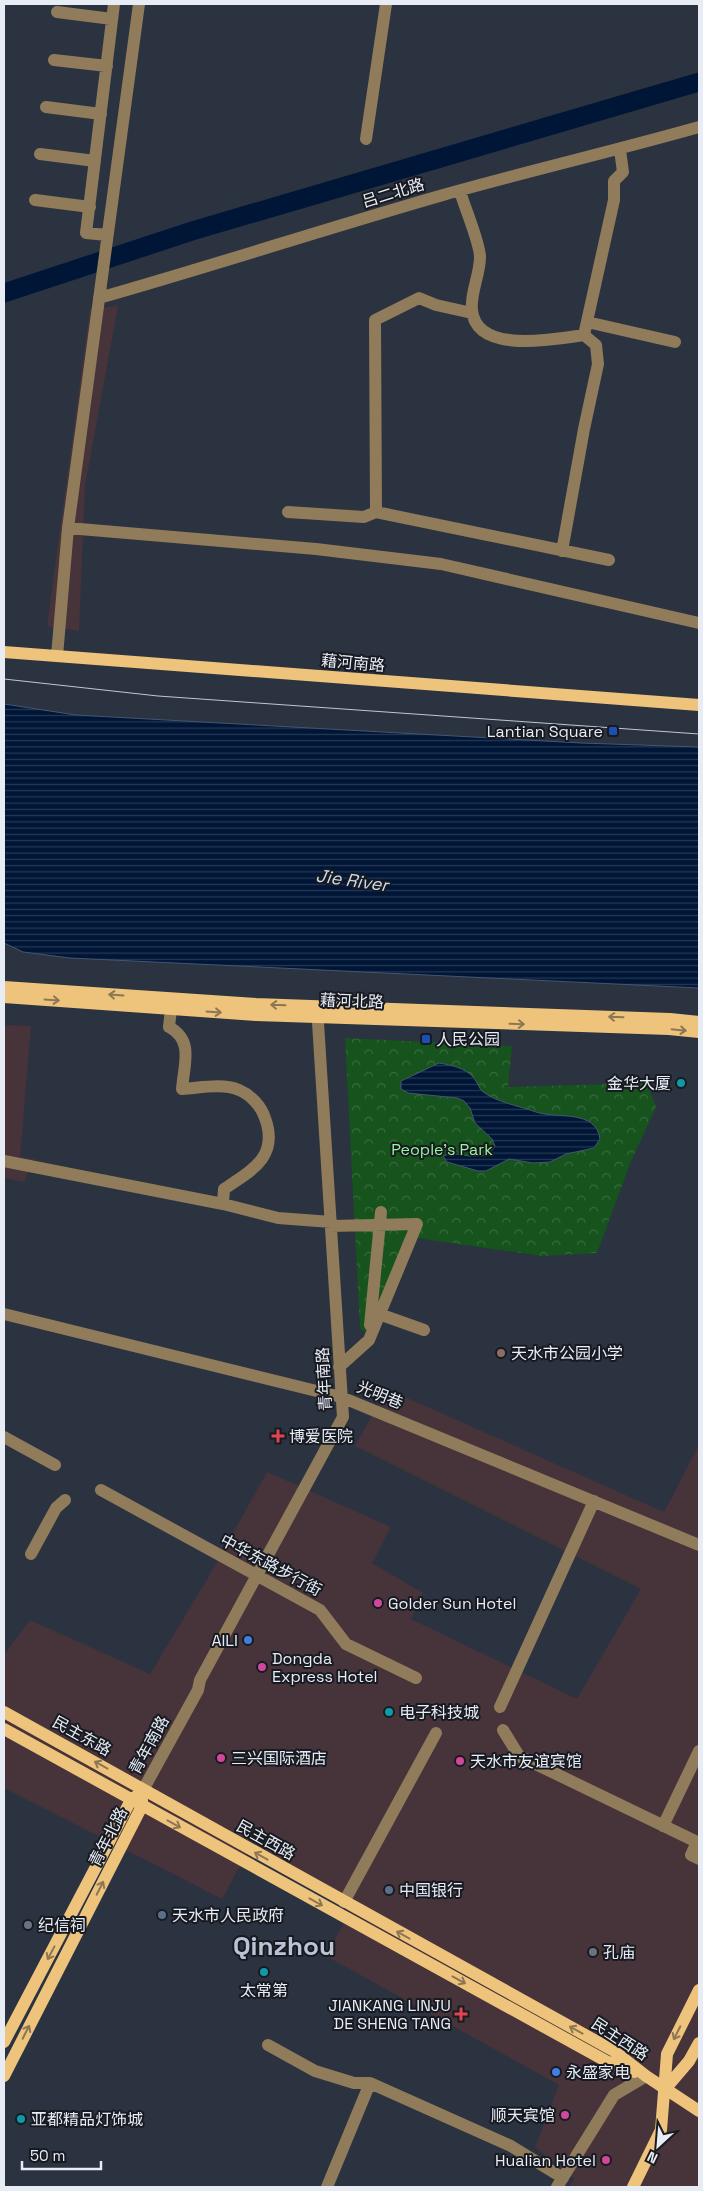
<svg xmlns="http://www.w3.org/2000/svg" width="703" height="2191" font-family="'Space Grotesk','Noto Sans SC',sans-serif">
  <style>
    .commercial { fill: #47333a }
    .park { fill: url(#park-crowns) }
    .water { fill: url(#water-rules); stroke: #455670 }
    .lines { fill: none; stroke-linecap: round; stroke-linejoin: round }
    .river { stroke: #001637; stroke-width: 19 }
    .minor { stroke: #907b5a; stroke-width: 12 }
    .major { stroke: #eec37c; stroke-width: 12 }
    .tram { stroke: #c2c8d2; stroke-width: 1 }
    .oneway { stroke: #8d7753 }
    .transit-dot { fill: #1a4fb4; stroke: #171a20; stroke-width: 2 }
    .culture-dot { fill: #0f9aa8; stroke: #171a20; stroke-width: 2 }
    .education-dot { fill: #8d6e63; stroke: #171a20; stroke-width: 2 }
    .health-dot { fill: #e0444e; stroke: #171a20; stroke-width: 2 }
    .hotel-dot { fill: #d1479c; stroke: #171a20; stroke-width: 2 }
    .shop-dot { fill: #3f7fe0; stroke: #171a20; stroke-width: 2 }
    .service-dot { fill: #5c6f8a; stroke: #171a20; stroke-width: 2 }
    .worship-dot { fill: #6b7280; stroke: #171a20; stroke-width: 2 }
    .labels { text-anchor: middle; dominant-baseline: central; stroke-width: 4; stroke-linejoin: round; paint-order: stroke }
    .street-label { font-size: 16px; fill: #e7ecf5; stroke: #171a20 }
    .poi-label { font-size: 16px; fill: #e7ecf5; stroke: #171a20; text-anchor: start }
    .park-label { font-size: 16px; fill: #99f59c; stroke: #171a20 }
    .water-label { font-size: 18px; font-style: italic; fill: #cbd9eb; stroke: #171a20 }
    .town-label { font-size: 26px; font-weight: bold; fill: #bbc4d6; stroke: #171a20 }
  </style>
  <defs>
    <pattern id="park-crowns" width="20" height="18" patternUnits="userSpaceOnUse" patternTransform="scale(1.25)"><rect width="20" height="18" fill="#16531d"/><path d="M2 6a3 3 0 1 1 6 0M12 15a3 3 0 1 1 6 0" fill="none" stroke="#386c3e"/></pattern>
    <pattern id="water-rules" width="6" height="5" patternUnits="userSpaceOnUse" patternTransform="scale(1.25)"><rect width="6" height="5" fill="#001637"/><path d="M0 2.5h6" fill="none" stroke="#253855"/></pattern>
  </defs>
  <rect width="100%" height="100%" fill="#2b3240"/>
  <!-- commercial -->
  <path class="commercial" d="M118,306L85,486L79,631L47,626L90,309Z
    M4,1025L31,1026L20,1157L35,1159L24,1182L4,1178Z
    M387,1389L664,1512L699,1445V2187H568L574,2179L535,2147L559,2085L326,1956L356,1901L252,1844L222,1899L4,1788V1655L30,1620L150,1674L209,1576L267,1472L391,1527L372,1563L423,1593L411,1619L577,1699L641,1589L355,1446Z"/>
  <!-- park -->
  <path class="park" d="M345,1038L512,1046L508,1087L647,1083L656,1107L631,1161L597,1253L542,1256L410,1237L369,1334L360,1329Z"/>
  <!-- water -->
  <path class="water" d="M4,704L76,715L581,743L699,747V988L70,958L23,952L4,943Z
    M439,1063C451,1065 466,1068 474,1078C477,1082 479,1088 482,1091C495,1102 520,1106 536,1112C557,1119 596,1109 600,1139L594,1148L566,1154L550,1162L533,1163L509,1159L486,1171H478L447,1162L443,1156C461,1149 484,1167 495,1146L492,1139L475,1123L470,1108L464,1101L457,1098L408,1093L401,1089V1081Z"/>
  <g class="lines">
    <!-- river -->
    <path class="river" d="M4,293L192,231L699,82"/>
    <!-- minor -->
    <path class="minor" d="M57,12L112,19
      M54,60L107,66
      M46,107L101,114
      M366,139L386,4
      M40,154L95,161
      M460,191C464,206 480,243 480,257C480,275 470,293 472,310C476,355 555,339 584,335
      M35,200L90,207
      M107,235L86,233L114,4
      M99,298C215,265 328,228 443,195C528,171 614,151 699,127
      M587,322L675,342
      M288,512L364,517L376,512L609,560
      M376,512L375,320L419,298L436,305L472,313
      M68,528L316,549L441,564L699,623
      M562,551L584,429L598,364L596,345L584,335L614,200V181L623,172L620,150
      M57,656L68,528L139,4
      M4,1161L223,1204L224,1189C253,1170 279,1156 265,1118C261,1106 251,1095 239,1090C222,1083 200,1088 182,1089C184,1064 194,1040 169,1027L171,1009
      M223,1204L278,1218L331,1222
      M331,1226L417,1224L369,1340L339,1367
      M4,1314L341,1397L699,1545
      M379,1314L424,1330
      M370,1325L381,1212
      M4,1437L55,1465
      M101,1490L320,1610L346,1644L416,1678
      M31,1554L56,1508L65,1500
      M500,1707L594,1501
      M503,1730L519,1756L697,1842L691,1855L699,1859
      M143,1790L198,1690L200,1680L343,1417L317,1007
      M663,1826L699,1751
      M344,1902L436,1733
      M268,2045L315,2071L354,2083H370L511,2146L563,2178
      M327,2187L370,2083
      M557,2187L614,2095L646,2076"/>
    <!-- major -->
    <path class="major" d="M4,652L699,705
      M4,987L256,1004L670,1019L699,1022
      M4,997L256,1015L669,1029L699,1032
      M4,1712L614,2051L646,2076L699,2111
      M4,1729L606,2061L634,2072
      M4,2042L131,1800L138,1795
      M4,2076L142,1806V1800
      M666,2088L689,2061L699,2043
      M633,2187L661,2130L667,2054L699,1990"/>
    <!-- tram -->
    <path class="tram" d="M4,679L158,696L699,734"/>
  </g>
  <!-- one-way arrows -->
  <defs><path id="oneway-shaft" d="M-6 0H5M1.5-3L5.5 0L1.5 3" fill="none" stroke-width="1.6" stroke-linecap="round" stroke-linejoin="round" transform="scale(1.25)"/></defs>
  <g class="oneway">
    <use href="#oneway-shaft" transform="translate(116 995) rotate(-176)"/>
    <use href="#oneway-shaft" transform="translate(52 1000) rotate(4)"/>
    <use href="#oneway-shaft" transform="translate(278 1005) rotate(-178)"/>
    <use href="#oneway-shaft" transform="translate(214 1012) rotate(4)"/>
    <use href="#oneway-shaft" transform="translate(616 1017) rotate(-178)"/>
    <use href="#oneway-shaft" transform="translate(517 1024) rotate(2)"/>
    <use href="#oneway-shaft" transform="translate(679 1030) rotate(6)"/>
    <use href="#oneway-shaft" transform="translate(101 1765) rotate(-151)"/>
    <use href="#oneway-shaft" transform="translate(174 1824) rotate(29)"/>
    <use href="#oneway-shaft" transform="translate(261 1856) rotate(-151)"/>
    <use href="#oneway-shaft" transform="translate(100 1888) rotate(-63)"/>
    <use href="#oneway-shaft" transform="translate(316 1902) rotate(29)"/>
    <use href="#oneway-shaft" transform="translate(403 1935) rotate(-151)"/>
    <use href="#oneway-shaft" transform="translate(51 1953) rotate(118)"/>
    <use href="#oneway-shaft" transform="translate(459 1980) rotate(29)"/>
    <use href="#oneway-shaft" transform="translate(576 2030) rotate(-151)"/>
    <use href="#oneway-shaft" transform="translate(26 2032) rotate(-63)"/>
    <use href="#oneway-shaft" transform="translate(677 2033) rotate(117)"/>
  </g>
  <!-- markers -->
  <g class="transit-dot">
    <rect x="608" y="726" width="10" height="10" rx="2.5"/>
    <rect x="421" y="1034" width="10" height="10" rx="2.5"/>
  </g>
  <g class="culture-dot">
    <circle cx="681" cy="1083" r="5"/>
    <circle cx="389" cy="1712" r="5"/>
    <circle cx="264" cy="1972" r="5"/>
    <circle cx="21" cy="2119" r="5"/>
  </g>
  <circle class="education-dot" cx="501" cy="1353" r="5"/>
  <g class="health-dot">
    <path d="M275.5 1428.5h5v5h5v5h-5v5h-5v-5h-5v-5h5z"/>
    <path d="M458.5 2006.5h5v5h5v5h-5v5h-5v-5h-5v-5h5z"/>
  </g>
  <g class="hotel-dot">
    <circle cx="378" cy="1603" r="5"/>
    <circle cx="262" cy="1667" r="5"/>
    <circle cx="221" cy="1758" r="5"/>
    <circle cx="460" cy="1761" r="5"/>
    <circle cx="565" cy="2115" r="5"/>
    <circle cx="606" cy="2160" r="5"/>
  </g>
  <g class="shop-dot">
    <circle cx="248" cy="1640" r="5"/>
    <circle cx="556" cy="2072" r="5"/>
  </g>
  <g class="service-dot">
    <circle cx="389" cy="1890" r="5"/>
    <circle cx="162" cy="1915" r="5"/>
  </g>
  <g class="worship-dot">
    <circle cx="28" cy="1925" r="5"/>
    <circle cx="593" cy="1952" r="5"/>
  </g>
  <g class="labels">
    <!-- street labels -->
    <g class="street-label">
      <text transform="translate(393 193) rotate(-17)">吕二北路</text>
      <text transform="translate(353 663) rotate(5)">藉河南路</text>
      <text transform="translate(352 1001) rotate(2)">藉河北路</text>
      <text transform="translate(324 1379) rotate(-93)">青年南路</text>
      <text transform="translate(380 1395) rotate(22)">光明巷</text>
      <text transform="translate(271 1565) rotate(28)">中华东路步行街</text>
      <text transform="translate(82 1736) rotate(29)">民主东路</text>
      <text transform="translate(149 1745) rotate(-61)">青年南路</text>
      <text transform="translate(108 1837) rotate(-63)">青年北路</text>
      <text transform="translate(266 1840) rotate(29)">民主西路</text>
      <text transform="translate(620 2039) rotate(33)">民主西路</text>
    </g>
    <!-- poi labels -->
    <g class="poi-label">
      <text x="603" y="731" text-anchor="end">Lantian Square</text>
      <text x="436" y="1039">人民公园</text>
      <text x="671" y="1083" text-anchor="end">金华大厦</text>
      <text x="511" y="1353">天水市公园小学</text>
      <text x="289" y="1436">博爱医院</text>
      <text x="388" y="1603">Golder Sun Hotel</text>
      <text x="238" y="1640" text-anchor="end">AILI</text>
      <text x="272" y="1658">Dongda<tspan x="272" dy="18">Express Hotel</tspan></text>
      <text x="399" y="1712">电子科技城</text>
      <text x="231" y="1758">三兴国际酒店</text>
      <text x="470" y="1761">天水市友谊宾馆</text>
      <text x="399" y="1890">中国银行</text>
      <text x="172" y="1915">天水市人民政府</text>
      <text x="38" y="1925">纪信祠</text>
      <text x="603" y="1952">孔庙</text>
      <text x="264" y="1990" text-anchor="middle">太常第</text>
      <text x="451" y="2005" text-anchor="end">JIANKANG LINJU<tspan x="451" dy="18">DE SHENG TANG</tspan></text>
      <text x="566" y="2072">永盛家电</text>
      <text x="555" y="2115" text-anchor="end">顺天宾馆</text>
      <text x="31" y="2119">亚都精品灯饰城</text>
      <text x="596" y="2160" text-anchor="end">Hualian Hotel</text>
    </g>
    <!-- park labels -->
    <g class="park-label">
      <text x="442" y="1149">People's Park</text>
    </g>
    <!-- water labels -->
    <g class="water-label">
      <text transform="translate(352 880) rotate(8)">Jie River</text>
    </g>
    <!-- town labels -->
    <g class="town-label">
      <text x="284" y="1946">Qinzhou</text>
    </g>
  </g>
  <!-- border -->
  <rect width="703" height="2191" fill="none" stroke="#e7ecf5" stroke-width="10"/>
  <!-- north arrow -->
  <g transform="translate(658 2146) rotate(206)" stroke="#171a20" stroke-width="4" paint-order="stroke">
  <path d="M0-4L9 19L0 12L-9 19Z" fill="#e7ecf5"/>
  <text y="-8" font-size="14" font-weight="bold" text-anchor="middle" fill="#e7ecf5">N</text>
  </g>
  <!-- scale -->
  <path d="M22 2161v8h79v-8" fill="none" stroke="#e7ecf5" stroke-width="2.5"/>
  <text x="30" y="2161" font-size="15" fill="#e7ecf5" stroke="#171a20" stroke-width="4" paint-order="stroke">50 m</text>
</svg>
